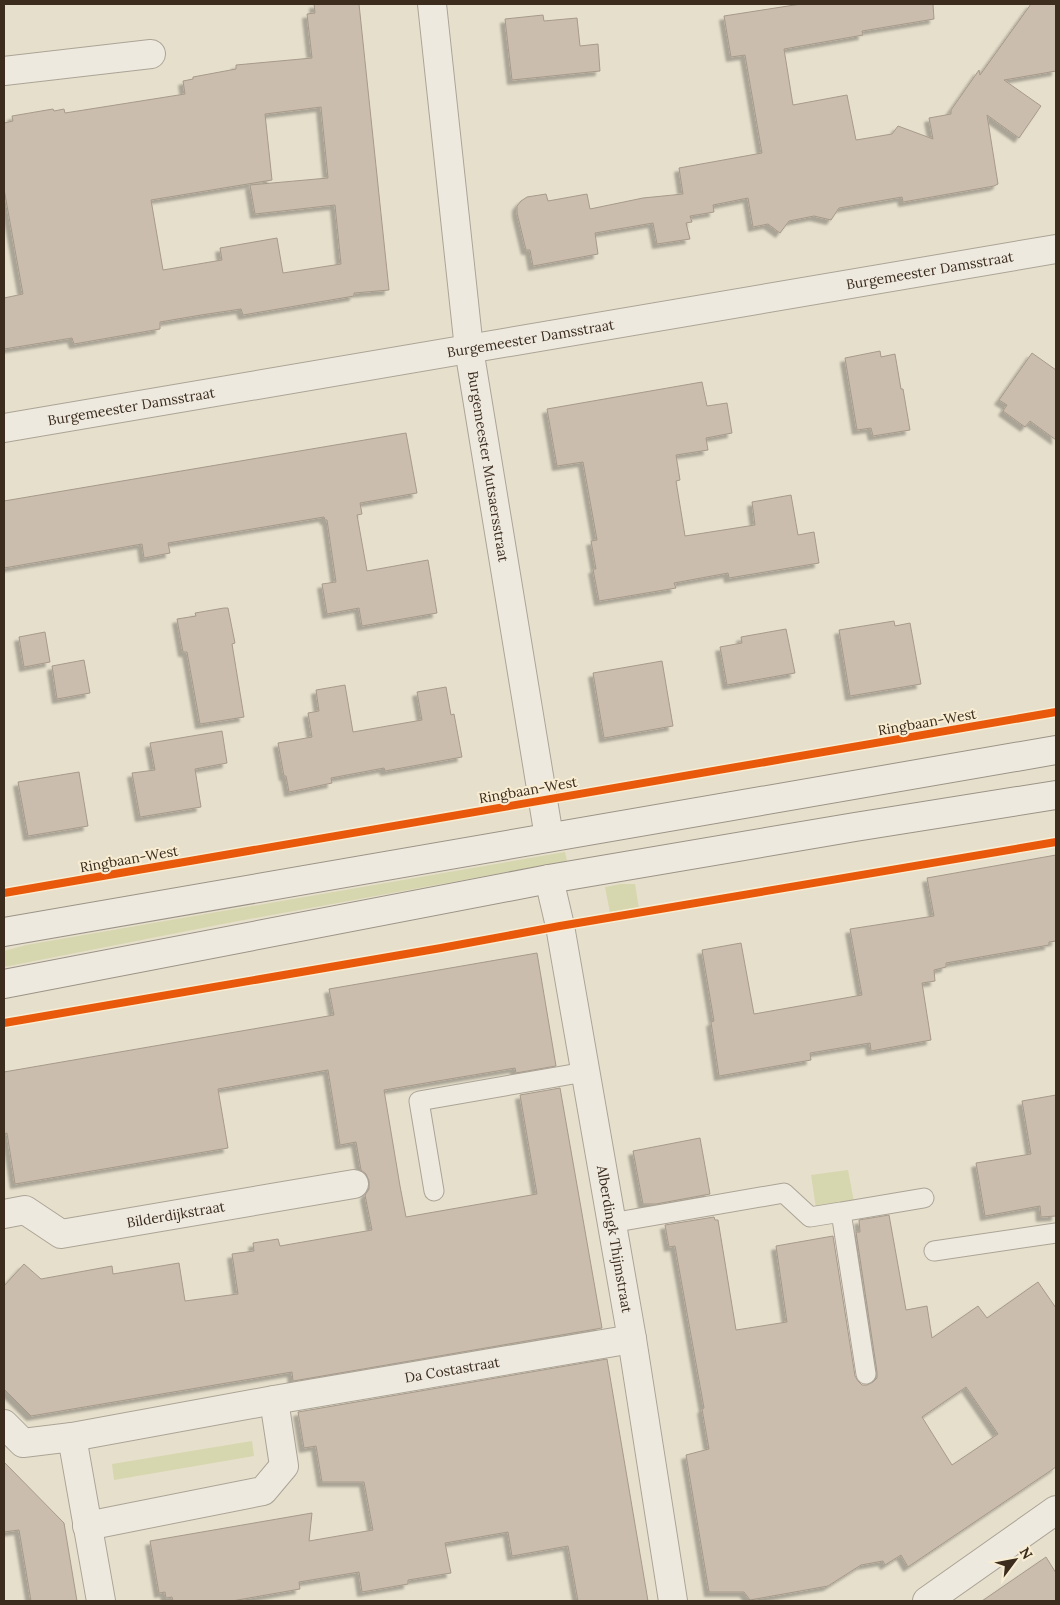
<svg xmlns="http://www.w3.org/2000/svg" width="1060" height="1605" font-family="Lora,serif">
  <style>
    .green { fill: #d6d7ae }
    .building { fill: #cabdad; stroke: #a79a8b; fill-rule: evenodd; filter: url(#shadow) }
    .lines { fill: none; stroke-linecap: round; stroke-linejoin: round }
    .lane-casing { stroke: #aba496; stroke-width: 21 }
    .street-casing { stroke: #aba496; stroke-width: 30 }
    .secondary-casing { stroke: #9b9386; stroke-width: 30 }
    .lane { stroke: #eee9df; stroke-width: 19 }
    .street { stroke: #eee9df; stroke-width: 28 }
    .secondary { stroke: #eee9df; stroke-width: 28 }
    .cycleway-casing { stroke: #f8edd2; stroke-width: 11 }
    .cycleway { stroke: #e8590c; stroke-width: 8 }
    .labels { text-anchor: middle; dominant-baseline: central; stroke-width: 4; stroke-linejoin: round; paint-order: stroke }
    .street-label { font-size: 14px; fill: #3b2c1d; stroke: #f8edd2 }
  </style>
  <defs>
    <filter id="shadow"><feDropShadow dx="-4.5" dy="4.5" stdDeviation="1" flood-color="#0004"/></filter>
  </defs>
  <rect width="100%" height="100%" fill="#e6dfcc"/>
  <!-- green -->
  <path class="green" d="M565,852L567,861L233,922L4,967V951L26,945Z
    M621,884H635L639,909L610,913L605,887Z
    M848,1170L854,1202L816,1208L811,1175Z
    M252,1441L254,1456L114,1480L112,1464Z"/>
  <!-- building -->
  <path class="building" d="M314,4H359L389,290L354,293V296L243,315L241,309L201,315L160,322V329L74,344L72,338L4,349V298L23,294L4,189V123L13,121L12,116L53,109L54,111L64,109L65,113L185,94L183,81L193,79V77L236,69V65L312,58L307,14L315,13ZM321,107L328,178L250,185L255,214L335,205L341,264L283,273L277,238L220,248L222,260L163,270L151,200L272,180L265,114Z
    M801,4H933L934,19L862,31L863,35L784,49L793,105L847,95L856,140L892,134L898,126L933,139L929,118L951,114V110L979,70L980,75L1031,4H1056V71L1004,80L1041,106L1019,138L987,115L998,184L994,186L903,202L902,197L839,208L831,220L814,216L789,221L780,233L768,224L753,227L748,198L713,205L714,212L690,216L692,222L686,223L690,239L657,244L653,223L595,233L598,254L533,266L530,250H526L517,213V206L521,201L527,197L546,194L548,201L587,194L590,209L643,198L683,194L679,168L762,153L745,55L731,57L724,16Z
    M543,15L544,21L577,18L580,46L598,44L600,71L512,80L505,19Z
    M880,351L881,357L895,354L901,389H903L910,430L873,436L871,428L857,430L845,358Z
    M1032,353L1056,370V440L1030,421L1025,427L1003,411L1007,405L999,400Z
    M702,382L707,406L727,403L732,433L706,438L708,450L676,455L680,480L676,481L685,536L755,525L752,502L791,495L798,535L814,532L819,563L729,578L728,573L674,583L676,588L599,601L593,569H596L591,541L597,540L583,462L557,466L547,409Z
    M406,433L417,493L360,503L362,514L357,515L367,571L428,560L437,613L362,626L359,608L327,614L322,584L336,582L327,520H325L324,517L168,543L170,553L144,558L142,544L4,568V501Z
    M224,608H228L235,643L232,644L244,717L200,724L187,652H183L177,619L196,616L195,613Z
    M894,621L895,626L910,623L921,684L850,696L839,630Z
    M786,629L795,673L727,685L720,647L742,643L741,637Z
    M45,632L50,662L24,667L19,637Z
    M84,660L90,693L57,699L52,666Z
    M662,661L673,726L604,738L593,673Z
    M345,685L353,732L422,720L417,692L446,687L451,715L454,714L462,757L385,771L384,768L331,778L332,783L289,792L286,776H284L278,743L312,737L308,713L319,711L316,690Z
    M222,731L227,763L195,769L201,807L140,817L132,773L155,770L150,743Z
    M79,772L88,826L28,836L18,782Z
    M1056,855V941L1049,942V945L946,963V967L934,970L935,981L922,983L931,1040L871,1051L870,1043L810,1053L811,1060L719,1076L711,1022L714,1021L702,950L741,943L754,1014L862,995L850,929L934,916L927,878Z
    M537,953L556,1066L516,1073L515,1068L384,1090L400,1186L406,1217L537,1194L520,1095L560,1088L602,1328L293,1381L292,1372L31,1416L4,1389V1286L24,1264L41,1279L112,1266L113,1274L179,1263L185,1301L238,1294L232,1254L254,1251L253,1243L278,1239L280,1246L372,1230L365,1195L369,1189V1181L366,1174L361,1170L356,1142L340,1145L328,1070L218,1089L228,1148L15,1184L7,1133L4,1134V1072L334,1015L329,989Z
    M1056,1095V1216L1041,1217L1040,1206L985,1216L976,1163L1031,1154L1022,1101Z
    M700,1138L710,1194L656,1204H643L633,1151Z
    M889,1215L906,1310L927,1306L932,1338L978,1306L987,1318L1038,1282L1056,1308V1467L908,1567L901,1555L885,1565L883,1561L861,1565L828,1586L750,1600L744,1592H709L686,1455L709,1449L702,1409L704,1408L675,1246L669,1247L665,1225L714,1217L715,1220H718L736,1330L787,1322L776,1246L833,1236L855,1376L858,1381L862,1385H867L873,1382L877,1378V1372L856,1232H860L859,1220ZM966,1387L998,1434L952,1465L922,1417Z
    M607,1359L648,1601H578L568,1546L512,1556L508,1532L445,1543L451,1573L408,1580V1584L362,1592L359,1572L299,1582L300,1589L232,1601H173L172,1597L166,1598L165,1592L159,1593L150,1541L312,1513L309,1541L373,1530L364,1482H322L316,1446L304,1448L298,1412Z
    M4,1462L64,1523L77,1601H31L19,1530L4,1532Z
    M1046,1557L1056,1573V1601H982Z"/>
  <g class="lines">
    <defs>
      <path id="lane" d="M434,1191L419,1101L585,1072
        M841,1212L924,1198
        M611,1223L784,1193L810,1217L841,1212L866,1374
        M934,1251L1056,1233"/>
      <g id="street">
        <path id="s1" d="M432,4L469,349L549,837"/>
        <path d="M4,71L151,54"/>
        <path id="s2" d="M4,428L1056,249"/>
        <path id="s3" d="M549,879L560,926L632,1339L673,1601"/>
        <path id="s4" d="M4,1214L25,1210L61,1234L354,1184"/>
        <path d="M4,1424L23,1443L72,1437L101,1601"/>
        <path id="s5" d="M72,1437L274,1400L632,1339"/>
        <path d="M87,1526L263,1491L284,1466L274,1400"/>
        <path d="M927,1601L1056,1510"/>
      </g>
      <path id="secondary" d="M4,932L1056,750
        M4,984L549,879L855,827L1056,795"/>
    </defs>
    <!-- lane casing -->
    <use href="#lane" class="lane-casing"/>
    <!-- street casing -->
    <use href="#street" class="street-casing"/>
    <!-- secondary casing -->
    <use href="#secondary" class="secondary-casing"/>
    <!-- lane -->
    <use href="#lane" class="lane"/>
    <!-- street -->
    <use href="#street" class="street"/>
    <!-- secondary -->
    <use href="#secondary" class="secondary"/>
    <defs>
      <path id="cycleway" d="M4,893L1056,712
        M4,1023L441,948L560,926L1056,842"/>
    </defs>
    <!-- cycleway casing -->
    <use href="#cycleway" class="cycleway-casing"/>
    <!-- cycleway -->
    <use href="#cycleway" class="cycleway"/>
  </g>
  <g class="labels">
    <!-- street labels -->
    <g class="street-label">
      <text stroke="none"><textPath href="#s2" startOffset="939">Burgemeester Damsstraat</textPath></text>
      <text stroke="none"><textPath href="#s2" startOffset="534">Burgemeester Damsstraat</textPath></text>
      <text stroke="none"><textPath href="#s2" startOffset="129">Burgemeester Damsstraat</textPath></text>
      <text stroke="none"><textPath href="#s1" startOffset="466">Burgemeester Mutsaersstraat</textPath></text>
      <text transform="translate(927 722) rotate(-10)">Ringbaan-West</text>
      <text transform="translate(528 790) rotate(-10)">Ringbaan-West</text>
      <text transform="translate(129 859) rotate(-10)">Ringbaan-West</text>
      <text stroke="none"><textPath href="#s4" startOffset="181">Bilderdijkstraat</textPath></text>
      <text stroke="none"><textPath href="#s3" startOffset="366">Alberdingk Thijmstraat</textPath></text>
      <text stroke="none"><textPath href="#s5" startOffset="386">Da Costastraat</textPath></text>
    </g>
  </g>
  <!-- border -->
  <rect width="1060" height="1605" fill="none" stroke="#3b2c1d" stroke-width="10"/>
  <!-- north arrow -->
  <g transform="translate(1015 1560) rotate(58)" stroke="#f8edd2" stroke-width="4" paint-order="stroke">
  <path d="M0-4L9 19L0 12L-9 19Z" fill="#3b2c1d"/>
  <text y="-8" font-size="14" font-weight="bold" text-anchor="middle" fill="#3b2c1d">N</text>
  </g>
</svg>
